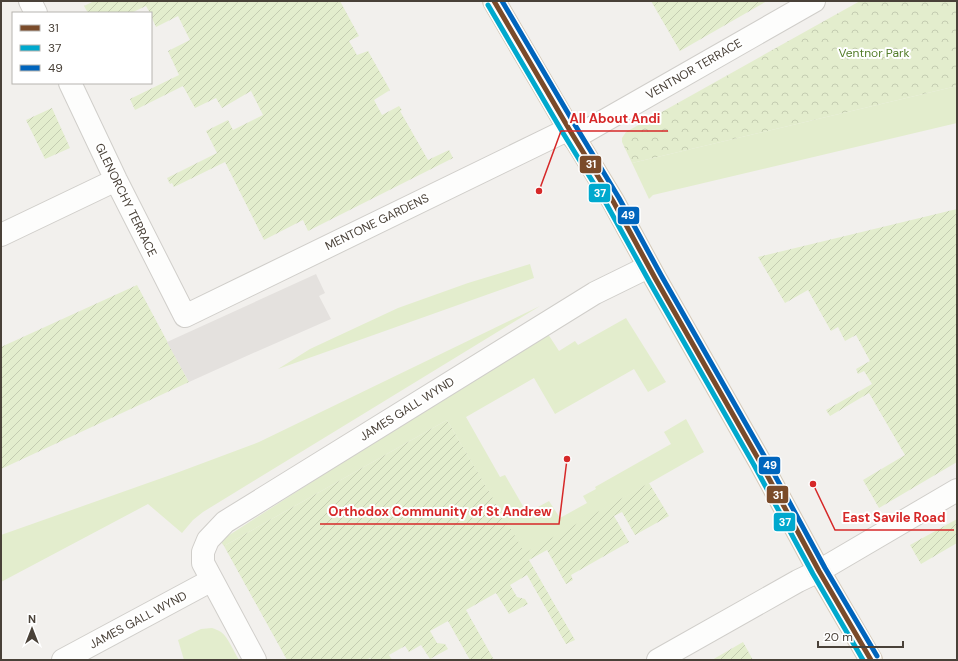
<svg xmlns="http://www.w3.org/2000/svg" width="958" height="661" font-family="'DM Sans',sans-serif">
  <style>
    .grass { fill: #e3edcd }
    .park { fill: url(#park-crowns) }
    .garden { fill: url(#garden-furrows) }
    .parking { fill: #e4e1de }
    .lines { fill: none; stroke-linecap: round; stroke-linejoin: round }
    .street-casing { stroke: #d0ceca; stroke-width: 24 }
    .primary-casing { stroke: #d5caba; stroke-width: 24 }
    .street { stroke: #fdfdfc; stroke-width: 22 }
    .primary { stroke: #f2ede4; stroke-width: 22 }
    .bus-1-casing { stroke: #fff; stroke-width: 8 }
    .bus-2-casing { stroke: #fff; stroke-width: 8 }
    .bus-3-casing { stroke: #fff; stroke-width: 8 }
    .bus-1 { stroke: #7a4b2a; stroke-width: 5 }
    .bus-2 { stroke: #00a9ce; stroke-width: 5 }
    .bus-3 { stroke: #0065bd; stroke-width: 5 }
    .labels { text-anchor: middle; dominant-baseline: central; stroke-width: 4; stroke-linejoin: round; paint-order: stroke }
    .park-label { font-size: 12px; fill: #527d29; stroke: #fff }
    .street-label { font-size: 12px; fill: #494138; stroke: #fff }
    .leader { fill: none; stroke: #d62828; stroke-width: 1.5 }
    .callout-dot { fill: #d62828; stroke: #fff; stroke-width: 1.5 }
    .callout-label { font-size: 13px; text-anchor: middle; font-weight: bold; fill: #d62828; stroke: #fff; stroke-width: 4; stroke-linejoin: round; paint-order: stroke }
    .line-badge { stroke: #fff; stroke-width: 1.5 }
    .badge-label { font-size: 11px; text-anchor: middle; font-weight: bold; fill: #fff }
  </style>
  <defs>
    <pattern id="park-crowns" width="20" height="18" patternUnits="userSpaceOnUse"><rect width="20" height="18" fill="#e3edcd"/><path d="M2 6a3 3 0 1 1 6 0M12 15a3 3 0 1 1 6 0" fill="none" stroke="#c4ccb1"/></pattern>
    <pattern id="garden-furrows" width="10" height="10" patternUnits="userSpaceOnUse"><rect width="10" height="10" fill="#e3edcd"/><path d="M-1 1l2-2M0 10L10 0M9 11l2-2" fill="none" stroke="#c4ccb1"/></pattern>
  </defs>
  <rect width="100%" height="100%" fill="#f2f0ed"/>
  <!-- grass -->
  <path class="grass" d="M957,86V123L653,195L649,199L632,163Z
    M530,264L534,278L278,369L310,349L398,308L468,283Z
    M540,306L203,512L193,520L182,533L148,504L1,582V535L179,472L259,442Z
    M626,318L666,382L648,392L634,369L555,414L534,378L466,417L500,477L505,475L527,513L549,501L560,518L587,503L583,496L596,489L595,487L671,444L664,432L686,419L704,452L525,554L447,420L224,546L220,541L546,331L559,351L575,341L578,345Z
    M212,628C215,629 218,630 221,632C228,637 234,652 239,660H184L178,640L201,629Z"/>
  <!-- park -->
  <path class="park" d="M860,1H957V86L632,163L622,142V138L626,132Z"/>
  <!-- garden -->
  <path class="garden" d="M94,1H340L359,36L349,41L357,55L368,51L390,90L374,100L382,115L399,106L402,110L400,111L428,160L449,150L453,158L308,231L303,220L264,240L225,162L174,187L172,183L170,184L167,178L217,153L206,131L228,120L233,130L263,115L251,91L222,108L216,98L195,108L183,86L135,110L130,99L179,75L168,51L190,40L178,16L156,27L151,16V13H150L146,6L131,13H88L84,6Z
    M651,1H767L680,51Z
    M52,108L70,148L45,159L26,120Z
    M957,209V462L879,508L863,480L905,455L869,393L830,416L826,410L872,384L864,371L858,374L856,369L870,361L856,335L845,341L838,327L831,331L808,290L785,303L758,257Z
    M137,285L189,382L1,469V347Z
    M447,420L525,553L649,483L669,516L635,535L622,512L614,516L629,542L571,575L573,580L566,584L547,550L529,560L575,640L566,644L527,575L510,585L517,597L525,599L528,604L509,614L496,593L466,610L494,660H470L448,621L430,631L437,643L445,644L448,649L430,659L421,645L409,652L405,646L389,655L392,660H372L370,658L366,660H287L224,546Z
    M957,519V543L921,564L910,545Z
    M743,642L753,660H712Z"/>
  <!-- parking -->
  <path class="parking" d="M316,274L325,293L319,296L331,319L251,354L189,382L167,342Z"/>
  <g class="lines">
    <defs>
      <path id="street" d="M30,1L36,13
        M70,83L116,180L185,316L569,129
        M574,138L814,1
        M1,235L116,180
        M63,660L212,580
        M255,660L203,563V552L208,540L225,522L595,293L648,267
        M658,660L798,581L819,571L957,490"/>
      <path id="primary" d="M494,1L569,129L613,201L655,278L760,462L819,571L871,660"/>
    </defs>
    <!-- street casing -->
    <use href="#street" class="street-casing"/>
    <!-- primary casing -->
    <use href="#primary" class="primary-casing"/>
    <!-- street -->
    <use href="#street" class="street"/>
    <!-- primary -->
    <use href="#primary" class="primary"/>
    <defs>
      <path id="bus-1" d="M494,1L569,129L613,201L655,278L760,462L819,571L871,660"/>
      <path id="bus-2" d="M488,5L563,133L607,205L649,281L754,465L813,574L863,660"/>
      <path id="bus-3" d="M502,1L575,125L619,198L661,275L766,459L825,568L877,656"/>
    </defs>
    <!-- bus-1 casing -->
    <use href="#bus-1" class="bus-1-casing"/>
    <!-- bus-2 casing -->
    <use href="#bus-2" class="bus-2-casing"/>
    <!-- bus-3 casing -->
    <use href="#bus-3" class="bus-3-casing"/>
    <!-- bus-1 -->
    <use href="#bus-1" class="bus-1"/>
    <!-- bus-2 -->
    <use href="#bus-2" class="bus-2"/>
    <!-- bus-3 -->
    <use href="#bus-3" class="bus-3"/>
  </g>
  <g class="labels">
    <!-- park labels -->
    <g class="park-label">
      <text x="874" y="53">Ventnor Park</text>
    </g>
    <!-- street labels -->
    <g class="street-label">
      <text transform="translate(694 69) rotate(-30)">VENTNOR TERRACE</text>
      <text transform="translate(126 200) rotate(64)">GLENORCHY TERRACE</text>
      <text transform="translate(377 222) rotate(-26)">MENTONE GARDENS</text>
      <text transform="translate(407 409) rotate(-32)">JAMES GALL WYND</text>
      <text transform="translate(138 620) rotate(-28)">JAMES GALL WYND</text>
    </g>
  </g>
  <!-- callouts -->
  <path class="leader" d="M539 191L561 131H668M567 459L559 524H320M813 484L835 530H954"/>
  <g class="callout-dot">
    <circle cx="539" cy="191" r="4"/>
    <circle cx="567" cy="459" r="4"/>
    <circle cx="813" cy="484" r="4"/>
  </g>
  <g class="callout-label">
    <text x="615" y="123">All About Andi</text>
    <text x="440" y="516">Orthodox Community of St Andrew</text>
    <text x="894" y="522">East Savile Road</text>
  </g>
  <g class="line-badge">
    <rect x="579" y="155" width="23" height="19" rx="4" fill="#7a4b2a"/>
    <rect x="588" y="183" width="23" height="20" rx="4" fill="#00a9ce"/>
    <rect x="617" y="206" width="23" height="19" rx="4" fill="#0065bd"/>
    <rect x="758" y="456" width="23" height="19" rx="4" fill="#0065bd"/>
    <rect x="766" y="485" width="23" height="19" rx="4" fill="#7a4b2a"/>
    <rect x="773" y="512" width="23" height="20" rx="4" fill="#00a9ce"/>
  </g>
  <g class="badge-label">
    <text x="591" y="168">31</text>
    <text x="600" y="197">37</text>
    <text x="628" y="219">49</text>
    <text x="770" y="469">49</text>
    <text x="778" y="499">31</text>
    <text x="785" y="526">37</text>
  </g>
  <!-- border -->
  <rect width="958" height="661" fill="none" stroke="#494138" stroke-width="4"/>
  <!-- legend -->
  <rect x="12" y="12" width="140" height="72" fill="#ffffff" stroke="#b6b3af"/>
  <rect x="20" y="25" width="20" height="6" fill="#7a4b2a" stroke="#b6b3af"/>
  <text x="48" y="32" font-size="12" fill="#494138">31</text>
  <rect x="20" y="45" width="20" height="6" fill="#00a9ce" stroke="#b6b3af"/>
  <text x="48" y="52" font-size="12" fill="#494138">37</text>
  <rect x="20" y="65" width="20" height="6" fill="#0065bd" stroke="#b6b3af"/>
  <text x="48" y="72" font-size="12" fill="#494138">49</text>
  <!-- north arrow -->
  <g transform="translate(32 629)" stroke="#ffffff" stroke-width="3" paint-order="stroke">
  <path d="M0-3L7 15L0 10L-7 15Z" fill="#494138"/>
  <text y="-6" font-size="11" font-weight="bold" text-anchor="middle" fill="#494138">N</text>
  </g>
  <!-- scale -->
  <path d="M818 641v6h85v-6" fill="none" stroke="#494138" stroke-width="2"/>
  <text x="824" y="641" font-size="12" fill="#494138" stroke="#ffffff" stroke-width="3" paint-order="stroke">20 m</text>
</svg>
